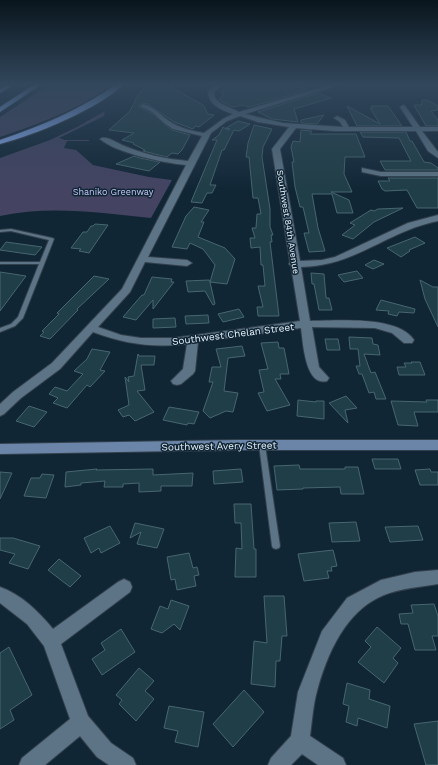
<svg xmlns="http://www.w3.org/2000/svg" width="438" height="765" font-family="'Work Sans',sans-serif">
  <style>
    .green { fill: #444462 }
    .building { fill: #203e47; stroke: #476670 }
    .lines { fill: none; stroke-linecap: round; stroke-linejoin: round }
    .lane-casing { stroke: #33414e; stroke-width: 2 }
    .street-casing { stroke: #33414e; stroke-width: 2 }
    .secondary-casing { stroke: #33414e; stroke-width: 2 }
    .highway-casing { stroke: #33414e; stroke-width: 2 }
    .lane { fill: #5d7486; fill-rule: evenodd }
    .street { fill: #5d7486; fill-rule: evenodd }
    .secondary { fill: #6a85a7; fill-rule: evenodd }
    .highway { fill: #88acf4; fill-rule: evenodd }
    .labels { text-anchor: middle; dominant-baseline: central; stroke-width: 3; stroke-linejoin: round; paint-order: stroke }
    .far-park-label { font-size: 9px; fill: #c8c8fa; stroke: #112635 }
    .far-street-label { font-size: 9px; fill: #e7f4fe; stroke: #112635 }
    .street-label { font-size: 10px; fill: #e7f4fe; stroke: #112635 }
  </style>
  <rect width="100%" height="100%" fill="#112635"/>
  <!-- green -->
  <path class="green" d="M50,84H113C80,109 39,124 0,137V117Z
    M105,111L104,116L59,138L65,140H89V141H67L64,148L76,150L93,165L149,177L172,180L151,218C101,213 50,205 0,216V158L50,140L77,127Z"/>
  <!-- building -->
  <path class="building" d="M166,84L203,105L208,114L214,115L199,127L195,126L193,129L174,122L148,104L143,103L139,105V107L151,113L172,130L190,135L182,150L178,154L172,153L167,157L143,151L145,150L133,144L134,143L122,140L134,133L109,130L130,111L138,95L146,85Z
    M226,84H294L308,90L260,104L248,107L243,105L233,107L219,100L224,93H221Z
    M318,93L331,98L294,109L298,122L272,119L258,112Z
    M422,100H427L438,106V110L431,111L438,120V126H426L414,105H422Z
    M347,106L380,124L370,108H373L371,106H388L402,126H357Z
    M324,115L317,124L301,123V120Z
    M238,121L250,124L239,131L234,130L224,150H222L210,185H216L212,193H207L202,203L191,202L217,140H212L219,135L223,127L228,130L230,129L226,128Z
    M254,125L272,129L263,147L262,157L270,209V227L273,235H271L272,242H270L279,316H258L257,307H263L258,286H265L263,265H261L260,247L251,248L250,238H255L252,228H256L257,214H261L258,198H253L249,157H246L248,143Z
    M301,130L312,131L310,134H356L365,157H345L344,174L352,192H331L349,200L353,213H337L332,194H312L318,228L325,251L309,252L304,233H309L303,207H300L295,187L292,162H294L291,147L293,141L300,142Z
    M360,132H406L410,141H412L424,162L431,163L438,168V170H385L380,161H411L399,138L363,137Z
    M134,156L140,158L160,162L149,171L116,164Z
    M388,178H438V208H417L407,190L385,191L382,189L378,181H390Z
    M194,207L209,210L201,222H204L198,237L225,248L235,259L227,284L210,282L215,304L213,305L205,291L188,292L186,281L209,280L210,282L215,265L203,249L190,243L187,249L172,247L186,216Z
    M403,208L374,222L353,239L342,235L355,225L350,223L371,210L374,211L378,209Z
    M95,224L108,225L89,253L79,251L81,249L71,248L83,232H87L91,226H93Z
    M415,237L425,243L409,250L410,251L401,257L387,248Z
    M6,242L42,247L35,255L0,250Z
    M374,260L384,264L373,269L365,265Z
    M357,271L363,278L344,282L338,275Z
    M0,272L26,276L0,311Z
    M311,273L324,274L326,298H329L332,310H319L314,284H312Z
    M94,276L109,279L77,309L78,310L50,339L40,336L44,332L42,331L59,314L57,313Z
    M152,277L172,279L171,282H174L153,309V300L136,320L123,317L142,295H144Z
    M420,280L433,287H438V327L425,299Z
    M381,300L415,309L414,313L399,312L397,316L388,314L389,311L376,310Z
    M239,309L244,317L223,322L218,314Z
    M208,315L209,323L186,324L185,316Z
    M175,318L176,327L153,328V319Z
    M349,337L372,338L373,344L378,345L380,355L364,354L371,373L375,372L386,399H376L374,392L369,393L362,374H359L356,366H360L358,349H350Z
    M325,339H338L340,350H327Z
    M278,342L279,348H284L289,374H280L281,379H275L290,405L267,411L258,393L264,392L259,370L268,369L261,343Z
    M242,346L245,356L228,358L224,391L238,393L233,412L226,411L210,418L203,411L213,382H209L212,367H221L216,349Z
    M92,349L110,352L100,370L105,371L90,387L87,385L67,408L53,403L58,398L49,394L55,387L67,391L83,374L74,371L87,359Z
    M138,354L139,356H155L154,365H141L145,390L137,391L154,412L135,421L129,415L123,417L118,410L129,405L125,377L129,382L128,377L134,376Z
    M411,362H420L425,375H399L397,367H406L404,363H412Z
    M346,396L357,408L345,410L348,423L329,403Z
    M298,400L316,402V401H324V419L297,416Z
    M426,400H438V412H414L418,426L398,425L391,401L427,402Z
    M29,406L47,412L34,427L16,421Z
    M169,407L199,412L194,424L188,423L187,425L163,420Z
    M372,459H398L401,469H375Z
    M299,465L300,469H345V467H358L364,494H341L340,487L303,488V489L277,490L274,466Z
    M97,469L96,470L153,469V475L193,473L192,486H161V491L139,492V483L123,484V487H104L105,481L81,483V485L65,487L66,472Z
    M241,469L243,482L214,484L213,471Z
    M430,469L431,472H438V485H420L415,470Z
    M0,472L12,473L0,499Z
    M42,474L54,475L46,498L24,496L31,478H40Z
    M234,504H251L254,549H256V577H235L236,548L242,549L241,523H235Z
    M356,522L360,541L332,542L329,523Z
    M135,523L164,529L157,548L137,544L141,532L130,538Z
    M110,526L120,543L101,553L99,548L91,553L84,538Z
    M418,526L423,540L390,542L385,527Z
    M0,538H13L40,546L28,569L9,563L15,554L0,550Z
    M333,550L337,566L331,567L332,571H327L329,578L304,581L298,554Z
    M189,553L193,568L197,567L199,575L194,576L196,586L177,590L175,579L171,580L167,557Z
    M59,559L81,576L70,587L48,570Z
    M264,596H284L287,636H282L280,661H276L275,687L251,684L254,641L267,643Z
    M171,600L189,606L180,630L174,624L162,633L151,629L160,606L168,609Z
    M434,604L438,616V636H432L436,650H415L408,624H401L399,614L413,613L411,605Z
    M377,627L401,648L393,658L398,663L384,683L358,662L371,647L365,641Z
    M121,629L135,652L102,675L92,659L105,650L101,643Z
    M9,647L32,695L10,710L14,720L0,729V653Z
    M139,668L154,681L145,691L154,699L136,721L119,704L122,700L116,695Z
    M347,683L370,690L369,699L390,706L387,728L358,718L357,726L346,722L349,706L343,704Z
    M244,690L264,712L233,747L213,724Z
    M169,706L204,712L198,747L175,742L178,731L164,728Z
    M438,721V765H426L414,724Z"/>
  <g class="lines">
    <defs>
      <path id="lane" d="M11,229L52,238L54,239L23,318L15,326L0,332V328L11,324L18,317L39,264H0V262H40L49,240L11,231L0,232V230Z
        M262,442L264,443L265,445L280,546L279,548L276,549L273,548L272,546L259,445L260,443Z"/>
      <path id="street" d="M217,84H224L214,92L215,98L220,103L239,112L333,84H343L245,114L283,123L343,127L340,122L334,118L337,116L345,120L349,127H413L400,107L403,105L405,106L420,127H438V131H422L438,152V158L428,151L416,131H334L296,128L280,149L300,261L322,260L335,257L408,223L438,215V221C387,231 356,266 301,267L310,321C337,321 397,315 414,340L412,343H404L392,333L375,328L312,327L319,367L329,378L327,381C305,387 303,342 301,328L198,342L195,371L193,374L181,384L177,385L173,384L171,381L183,369L187,344C152,348 126,344 93,332L60,369L21,398L4,414L0,416V404L13,392L52,363L122,289L186,165C164,163 116,153 100,139C105,135 116,142 122,145C143,154 165,159 188,161L202,136L173,129L164,123L152,112L140,106L143,104C155,107 159,114 169,121C179,128 192,131 204,133L223,119L233,114C222,110 208,105 208,91ZM240,116L258,122L289,127L272,149L290,262L289,264L291,266L300,321L173,338H141L121,335L98,327L130,292L145,262L187,266L192,263L187,260L148,257L211,133L227,121Z
        M362,168L381,172H438V176H381L362,172Z
        M438,570V584C421,587 401,588 384,595C346,610 327,654 317,691C313,705 312,722 310,736L343,758L346,765H318L302,754L291,765H268L271,758L291,736L298,692L322,631L347,598L381,580L415,572Z
        M124,579L130,582L132,587L130,592L61,644L88,716L111,743L133,758L136,765H109L97,757L80,736L45,765H19L22,758L70,719L44,646L27,624L0,603V587C22,595 38,611 53,629L118,582Z"/>
      <path id="secondary" d="M238,440H438V450H238L0,454V444Z"/>
      <path id="highway" d="M8,84H15L0,93V89Z
        M35,84H42L0,112V107Z
        M117,84H124C98,109 35,135 0,144V140C42,126 81,109 117,84Z"/>
    </defs>
    <!-- lane casing -->
    <use href="#lane" class="lane-casing"/>
    <!-- street casing -->
    <use href="#street" class="street-casing"/>
    <!-- secondary casing -->
    <use href="#secondary" class="secondary-casing"/>
    <!-- highway casing -->
    <use href="#highway" class="highway-casing"/>
    <!-- lane -->
    <use href="#lane" class="lane"/>
    <!-- street -->
    <use href="#street" class="street"/>
    <!-- secondary -->
    <use href="#secondary" class="secondary"/>
    <!-- highway -->
    <use href="#highway" class="highway"/>
  </g>
  <!-- sky -->
  <linearGradient id="sky" x2="0" y2="1"><stop stop-color="#09151d"/><stop offset="0.44" stop-color="#32475c"/><stop offset="1" stop-color="#32475c" stop-opacity="0"/></linearGradient>
  <rect width="438" height="191" fill="url(#sky)"/>
  <g class="labels">
    <!-- far-park labels -->
    <g class="far-park-label">
      <text x="113" y="192">Shaniko Greenway</text>
    </g>
    <!-- far-street labels -->
    <g class="far-street-label">
      <text transform="translate(288 222) rotate(81)">Southwest 84th Avenue</text>
    </g>
    <!-- street labels -->
    <g class="street-label">
      <text transform="translate(233 334) rotate(-7)">Southwest Chelan Street</text>
      <text transform="translate(219 446) rotate(-1)">Southwest Avery Street</text>
    </g>
  </g>
</svg>
